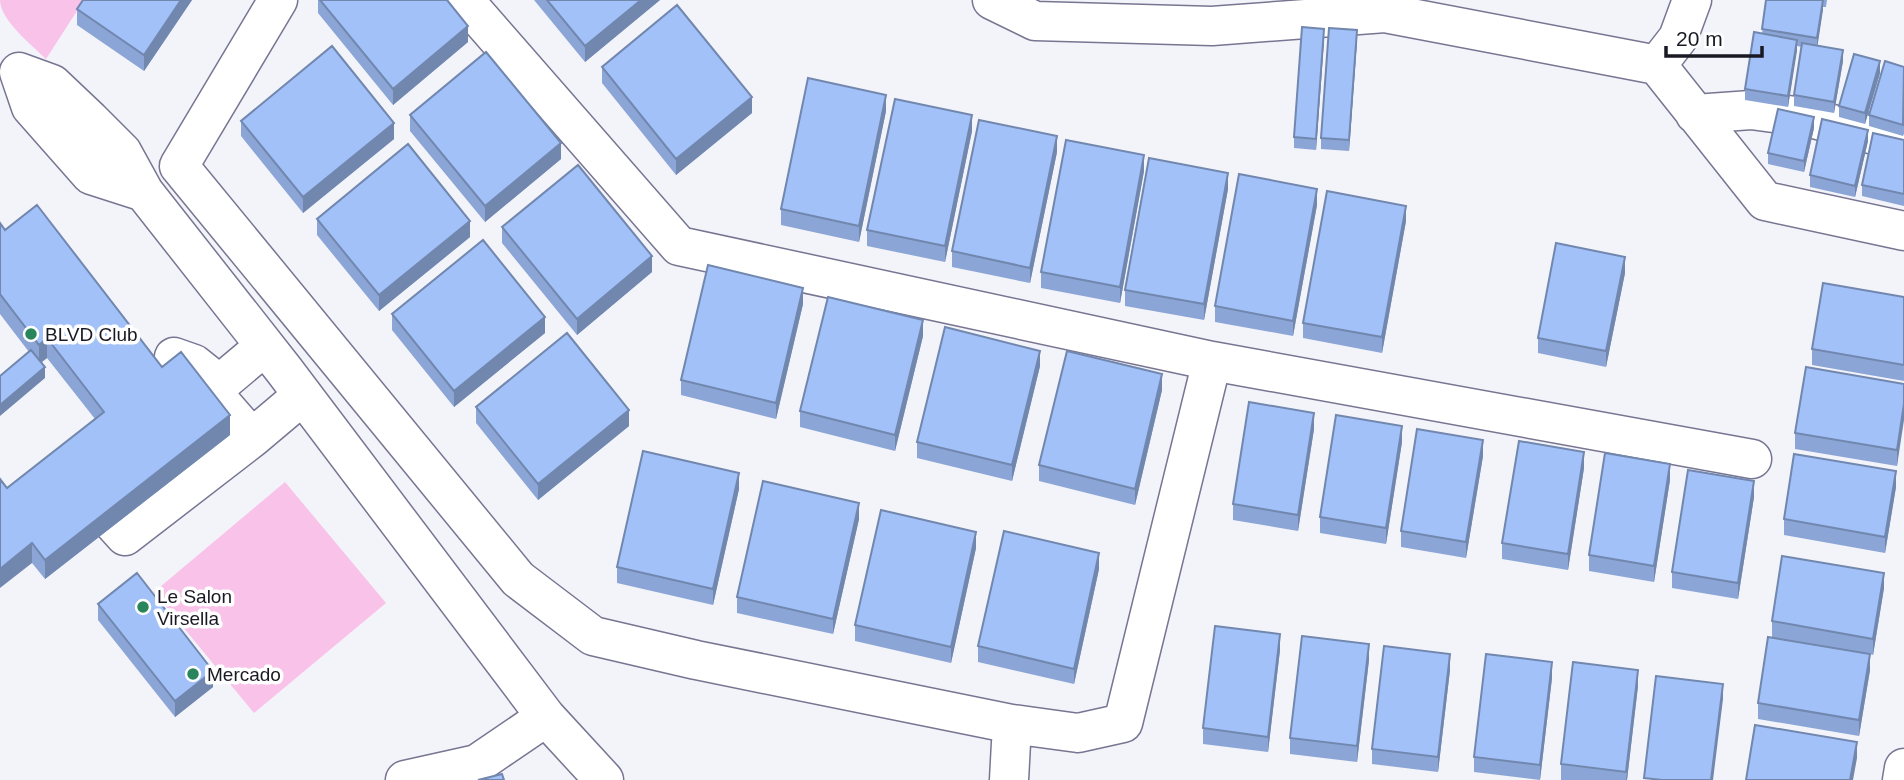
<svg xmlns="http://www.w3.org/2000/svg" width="1904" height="780" font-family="Helvetica,sans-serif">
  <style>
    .green { fill: #f9c2e8 }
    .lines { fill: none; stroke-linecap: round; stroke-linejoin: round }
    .minor-casing { stroke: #777591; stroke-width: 41 }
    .minor { stroke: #fff; stroke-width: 38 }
    .wall { fill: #8ba6d6 }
    .shaded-wall { fill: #7187ae }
    .building { fill: #a2c1f9; stroke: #7187ae; stroke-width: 2 }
    .poi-dot { fill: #29855b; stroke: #fff; stroke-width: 2.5 }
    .labels { text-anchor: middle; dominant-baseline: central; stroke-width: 7; stroke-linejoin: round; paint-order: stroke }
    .poi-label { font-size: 19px; fill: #191924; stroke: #fff; text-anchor: start }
  </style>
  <rect width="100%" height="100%" fill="#f3f3fa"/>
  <!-- green -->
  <path class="green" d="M0,0H84L46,59C32,45 0,20 0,0Z
    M285,482L386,603L254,713L154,592Z"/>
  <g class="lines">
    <defs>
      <path id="minor" d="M278,0L179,166L518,579L593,636L696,660L1012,724L1078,733L1123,723L1212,361L679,246L464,0
        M992,0L1035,21L1212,26L1385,13L1657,65L1765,201L1904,231
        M1657,65L1678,38L1692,0
        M19,72L52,84L90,120L122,152L144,192L91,175L31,107Z
        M1695,114L1751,110L1810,118L1904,143
        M144,192L284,370L546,717L604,780
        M174,357L194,364L219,384
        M1212,361L1752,459
        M211,391L252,438
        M171,425L265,346
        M98,487L88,495L125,536L252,438L303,395
        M405,780L477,764L546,717
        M1009,780L1012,724
        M1902,780L1904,768"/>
    </defs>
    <!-- minor casing -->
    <use href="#minor" class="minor-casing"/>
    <!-- minor -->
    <use href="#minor" class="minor"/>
  </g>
  <!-- wall -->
  <path class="wall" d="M83,0H192L144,71L77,25V9Z
    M318,0H447L468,42L393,105L318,13Z
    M534,0H660L585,62Z
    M1766,0H1827L1826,7H1823L1817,46L1843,61L1834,113L1794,106V95L1802,47L1797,46L1788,107L1745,100V89L1762,34Z
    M1324,40L1316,150L1294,148V137Z
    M1357,41L1349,151L1321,149V138Z
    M602,67L752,113L676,175L602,83Z
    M1904,67V134L1903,136L1869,126V115Z
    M1880,73L1865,124L1839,117V106Z
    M886,111L859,242L781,225V209Z
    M410,115L561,159L485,222L410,131Z
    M241,121L394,139L303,213L241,136Z
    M1814,128L1804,172L1768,164V153Z
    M972,131L945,262L867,246V230Z
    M1904,140V206L1862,196V185Z
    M1868,141L1855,197L1810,187V175Z
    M1057,152L1030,283L952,267V251Z
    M1144,171L1120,303L1041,288V272Z
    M1228,189L1204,320L1125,306V290Z
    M1317,205L1293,336L1215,322V306Z
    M317,219L470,237L379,311L317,235Z
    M1406,221L1382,353L1303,338V323Z
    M0,223L5,230L162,367L230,435L45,579L32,563L7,488L95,419L47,358L42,362L45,378L29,352L0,314Z
    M502,227L652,272L577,335L502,243Z
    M1625,273L1606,367L1538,353V338Z
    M1904,297V381L1812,365V349Z
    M803,304L776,419L681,395V380Z
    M392,314L545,333L454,407L392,330Z
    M923,336L895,451L800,427V411Z
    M1040,366L1012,481L917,458V442Z
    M1904,384L1897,466L1795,449V433Z
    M1162,390L1135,505L1039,481V465Z
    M476,407L629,426L538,500L476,423Z
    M1314,429L1298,531L1233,520V504Z
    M1402,442L1386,544L1320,533V517Z
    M1483,456L1466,558L1401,547V531Z
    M1584,468L1568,570L1502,559V543Z
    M1670,480L1654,582L1589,571V555Z
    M1896,487L1885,553L1784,535V519Z
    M739,489L713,605L617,583V567Z
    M1754,497L1738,599L1672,588V572Z
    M859,519L833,634L737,613V597Z
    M976,548L951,663L855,641V625Z
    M1099,569L1074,684L978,662V646Z
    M1884,588L1873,655L1870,654V670L1859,736L1758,719V703L1772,637V621Z
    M98,604L213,687L175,717L98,620Z
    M1280,650L1268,752L1203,744V728Z
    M1369,660L1357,762L1290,754V738Z
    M1450,670L1438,772L1372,764V749Z
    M1552,678L1540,780L1474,772V757Z
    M1638,686L1627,780H1561V764Z"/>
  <!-- shaded-wall -->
  <path class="shaded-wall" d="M181,0H192L144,71V55Z
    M641,0H660L585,62V46Z
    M1823,0V10L1817,49V38Z
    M468,26V42L393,105V89Z
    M1324,29V40L1316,150V139Z
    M1357,30V41L1349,151V140Z
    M1797,40V51L1788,107V96Z
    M1843,50V61L1834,113V102Z
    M1880,61V73L1865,124V113Z
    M886,95V111L859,242V226Z
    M752,97V113L676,175V159Z
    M972,115V131L945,262V246Z
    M1814,117V128L1804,172V161Z
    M394,123V139L303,213V197Z
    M1868,130V141L1855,197V186Z
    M1057,136V152L1030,283V268Z
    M561,143V159L485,222V206Z
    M1144,155V171L1120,303V287Z
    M1228,173V189L1204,320V304Z
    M1317,189V205L1293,336V321Z
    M1406,206V221L1382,353V337Z
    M470,221V237L379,311V295Z
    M652,256V272L577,335V319Z
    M1625,257V273L1606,367V351Z
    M803,288V304L776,419V403Z
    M545,317V333L454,407V391Z
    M923,320V336L895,451V435Z
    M47,338V358L39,364V345Z
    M1040,351V366L1012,481V465Z
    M45,367V378L0,416V405Z
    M1162,374V390L1135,505V489Z
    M1904,404V420L1897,466V450Z
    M629,410V426L538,500V484Z
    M1314,413V429L1298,531V515Z
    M230,415V435L45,579V560Z
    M1402,426V442L1386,544V528Z
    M1483,440V456L1466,558V542Z
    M1584,452V468L1568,570V554Z
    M1670,464V480L1654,582V566Z
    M1896,471V487L1885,553V537Z
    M739,473V489L713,605V589Z
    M1754,481V497L1738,599V583Z
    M859,503V519L833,634V619Z
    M976,532V548L951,663V647Z
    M32,543V563L0,588V569Z
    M1099,553V569L1074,684V669Z
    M1884,573V588L1873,655V639Z
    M1280,634V650L1268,752V737Z
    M1369,644V660L1357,762V746Z
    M1450,654V670L1438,772V757Z
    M1870,654V670L1859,736V720Z
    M1552,662V678L1540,780V765Z
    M1638,670V686L1627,780H1626Z
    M213,671V687L175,717V701Z
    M1723,684V699L1713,780H1711Z
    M1857,742V758L1853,780H1850Z"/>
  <!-- building -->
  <path class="building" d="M83,0H181L144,55L77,9Z
    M320,0H447L468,26L393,89Z
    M547,0H641L585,46Z
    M1766,0H1823L1817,38L1762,29Z
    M677,5L752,97L676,159L602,67Z
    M1302,27L1324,29L1316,139L1294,137Z
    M1329,28L1357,30L1349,140L1321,138Z
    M1754,32L1797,40L1788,96L1745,89Z
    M1802,43L1843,50L1834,102L1794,95Z
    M332,46L394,123L303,197L241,121Z
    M486,52L561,143L485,206L410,115Z
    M1854,54L1880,61L1865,113L1839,106Z
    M1885,61L1904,67L1903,125L1869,115Z
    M808,78L886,95L859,226L781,209Z
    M895,99L972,115L945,246L867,230Z
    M1778,109L1814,117L1804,161L1768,153Z
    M1822,119L1868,130L1855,186L1810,175Z
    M979,120L1057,136L1030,268L952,251Z
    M1873,133L1904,140V194L1862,185Z
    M1066,140L1144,155L1120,287L1041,272Z
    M408,144L470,221L379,295L317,219Z
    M1149,158L1228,173L1204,304L1125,290Z
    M578,165L652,256L577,319L502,227Z
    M1239,174L1317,189L1293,321L1215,306Z
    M1327,191L1406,206L1382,337L1303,323Z
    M37,205L162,367L181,352L230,415L45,560L32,543L0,569V479L7,488L104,412L47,338L39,345L0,294V223L5,230Z
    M483,240L545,317L454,391L392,314Z
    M1556,243L1625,257L1606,351L1538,338Z
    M708,265L803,288L776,403L681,380Z
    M1823,283L1904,297V365L1812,349Z
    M828,297L923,320L895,435L800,411Z
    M945,327L1040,351L1012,465L917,442Z
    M567,333L629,410L538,484L476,407Z
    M31,350L45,367L0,405V376Z
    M1067,351L1162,374L1135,489L1039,465Z
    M1806,367L1904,384V404L1897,450L1795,433Z
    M1249,402L1314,413L1298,515L1233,504Z
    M1336,415L1402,426L1386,528L1320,517Z
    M1417,429L1483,440L1466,542L1401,531Z
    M1519,441L1584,452L1568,554L1502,543Z
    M643,451L739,473L713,589L617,567Z
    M1605,453L1670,464L1654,566L1589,555Z
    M1794,454L1896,471L1885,537L1784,519Z
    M1688,470L1754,481L1738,583L1672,572Z
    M763,481L859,503L833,619L737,597Z
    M881,510L976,532L951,647L855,625Z
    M1004,531L1099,553L1074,669L978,646Z
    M1782,556L1884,573L1873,639L1772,621Z
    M137,573L213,671L175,701L98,604Z
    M1215,626L1280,634L1268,737L1203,728Z
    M1302,636L1369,644L1357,746L1290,738Z
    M1768,637L1870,654L1859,720L1758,703Z
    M1384,646L1450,654L1438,757L1372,749Z
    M1486,654L1552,662L1540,765L1474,757Z
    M1573,662L1638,670L1626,772L1561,764Z
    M1656,676L1723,684L1711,780H1662L1644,778Z
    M1755,725L1857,742L1850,780H1746Z
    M502,774L504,780H478Z"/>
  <!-- markers -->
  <g class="poi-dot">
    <circle cx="31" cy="334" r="7"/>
    <circle cx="143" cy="607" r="7"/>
    <circle cx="193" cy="674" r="7"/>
  </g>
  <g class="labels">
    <!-- poi labels -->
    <g class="poi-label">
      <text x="45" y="334">BLVD Club</text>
      <text x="157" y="596">Le Salon<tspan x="157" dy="22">Virsella</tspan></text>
      <text x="207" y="674">Mercado</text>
    </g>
  </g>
  <!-- scale -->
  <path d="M1666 46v10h96v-10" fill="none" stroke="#191924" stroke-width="3.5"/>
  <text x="1676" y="46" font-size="21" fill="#191924" stroke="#ffffff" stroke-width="5" paint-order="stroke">20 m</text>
</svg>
